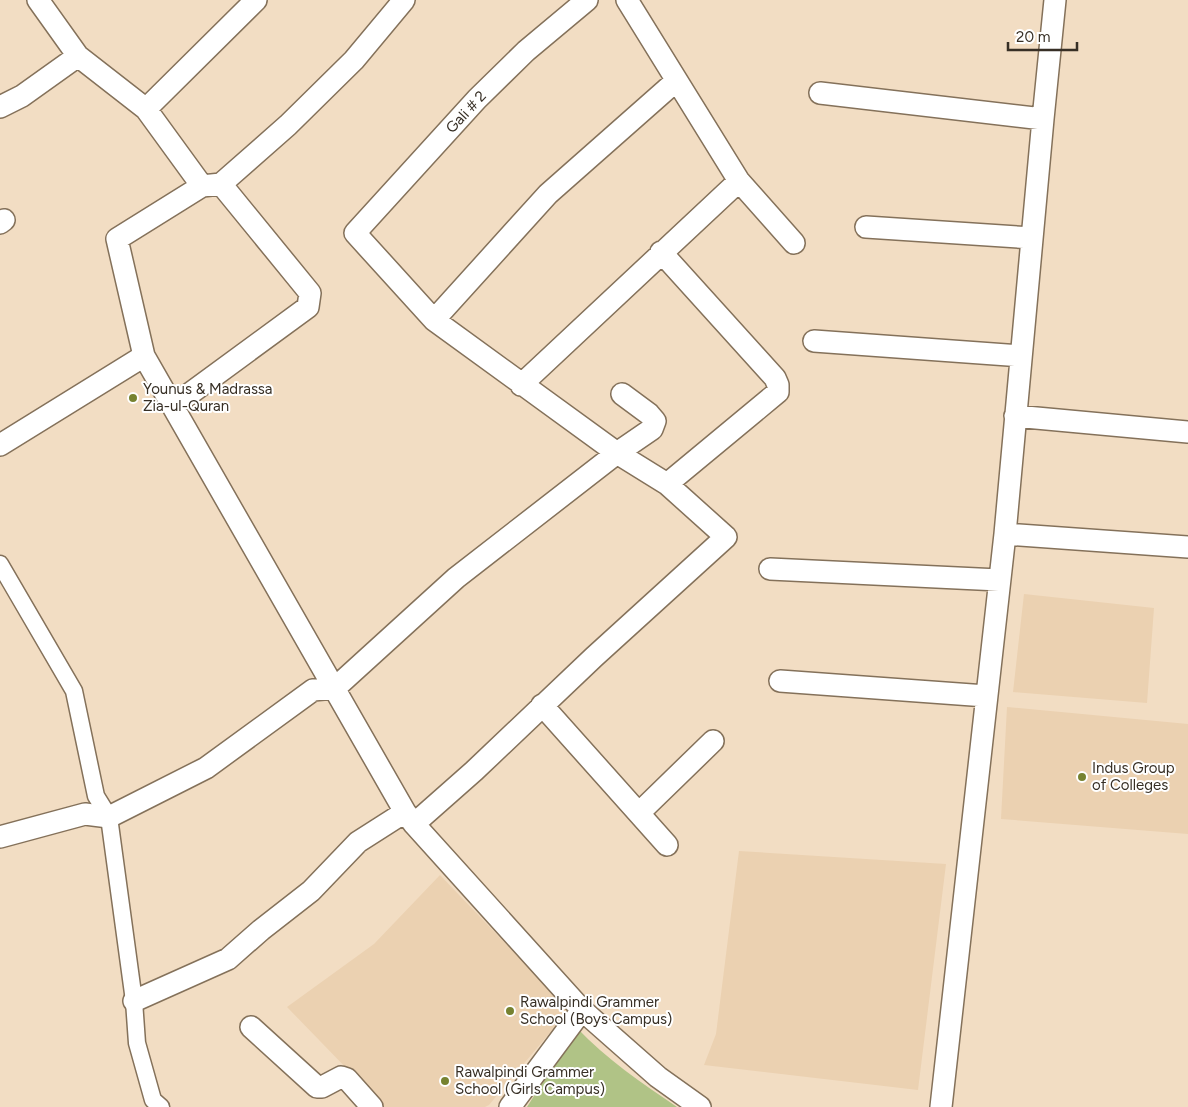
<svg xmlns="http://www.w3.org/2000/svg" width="1188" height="1107" font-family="Figtree,sans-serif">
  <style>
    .built { fill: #ebd1b1 }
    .green { fill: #b0c386 }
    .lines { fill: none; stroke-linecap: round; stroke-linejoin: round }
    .pedestrian-casing { stroke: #84715a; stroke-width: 19 }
    .minor-casing { stroke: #84715a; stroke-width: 24 }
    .pedestrian { stroke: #fff; stroke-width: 16 }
    .minor { stroke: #fff; stroke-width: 21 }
    .poi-dot { fill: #768230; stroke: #fff; stroke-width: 2 }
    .labels { text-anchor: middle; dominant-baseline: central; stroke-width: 4; stroke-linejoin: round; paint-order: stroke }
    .street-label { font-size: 15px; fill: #372f25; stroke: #fff }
    .poi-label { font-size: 15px; fill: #372f25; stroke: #fff; text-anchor: start }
  </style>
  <rect width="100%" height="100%" fill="#f2ddc3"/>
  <!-- built -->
  <path class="built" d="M1024,594L1154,608L1147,703L1013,692Z
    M1007,707L1188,724V834L1001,819Z
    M739,851L946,864L918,1090L704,1065L716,1034Z
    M440,875L569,1010L489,1105L485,1107H384L287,1007L374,944Z"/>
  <!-- green -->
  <path class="green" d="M577,1028C606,1059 642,1083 677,1107H527Z"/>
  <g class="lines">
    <defs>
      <path id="pedestrian" d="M0,564L74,691L96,796L109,817L134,1001L137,1043L153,1100L161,1107"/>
      <path id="minor" d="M38,0L78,56L146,109L202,186
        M627,0L739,181L794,243
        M820,93L1043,119
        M0,107L22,96L78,56
        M146,109L256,0
        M221,184L288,125L354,60L404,0
        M0,223L4,220
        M866,227L1032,238
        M661,252L775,378L778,385V392L667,484
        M434,320L548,194L676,81
        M814,341L1021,356
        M521,385L739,181
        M173,406L308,307L310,293L221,184L202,186L117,239L144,356L405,812L414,824L582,1010L658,1077L700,1107
        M1015,416L1188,432
        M0,445L144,356
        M1005,534L1188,547
        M770,569L999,580
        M780,681L986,696
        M542,705L667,845
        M639,813L713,741
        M414,824L474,771L594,657L726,537L667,484L617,453L434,320L355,233L477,99L526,51L587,0
        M0,837L85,814L109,817L206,768L313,690L335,688L456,578L617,453L652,429L655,421L649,414L622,394
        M134,1001L228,959L261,930L311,891L358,842L405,812
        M251,1027L317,1087H322L341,1077L347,1079L372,1107
        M510,1107L582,1010
        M941,1107L1005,534L1043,119L1055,0"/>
    </defs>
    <!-- pedestrian casing -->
    <use href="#pedestrian" class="pedestrian-casing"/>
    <!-- minor casing -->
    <use href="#minor" class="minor-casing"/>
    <!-- pedestrian -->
    <use href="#pedestrian" class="pedestrian"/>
    <!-- minor -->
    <use href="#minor" class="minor"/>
  </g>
  <!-- markers -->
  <g class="poi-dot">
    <circle cx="133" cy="398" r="5"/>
    <circle cx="1082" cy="777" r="5"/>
    <circle cx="510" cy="1011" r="5"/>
    <circle cx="445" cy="1081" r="5"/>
  </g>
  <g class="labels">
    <!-- street labels -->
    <g class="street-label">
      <text transform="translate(466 112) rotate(-47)">Gali # 2</text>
    </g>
    <!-- poi labels -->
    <g class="poi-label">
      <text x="143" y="389">Younus &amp; Madrassa<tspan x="143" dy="17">Zia-ul-Quran</tspan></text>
      <text x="1092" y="768">Indus Group<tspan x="1092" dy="17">of Colleges</tspan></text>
      <text x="520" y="1002">Rawalpindi Grammer<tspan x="520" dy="17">School (Boys Campus)</tspan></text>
      <text x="455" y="1072">Rawalpindi Grammer<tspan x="455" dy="17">School (Girls Campus)</tspan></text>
    </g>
  </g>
  <!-- scale -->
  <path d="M1008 42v8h69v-8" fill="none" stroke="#372f25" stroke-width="2.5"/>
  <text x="1016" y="42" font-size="15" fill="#372f25" stroke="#ffffff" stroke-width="4" paint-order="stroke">20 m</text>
</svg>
